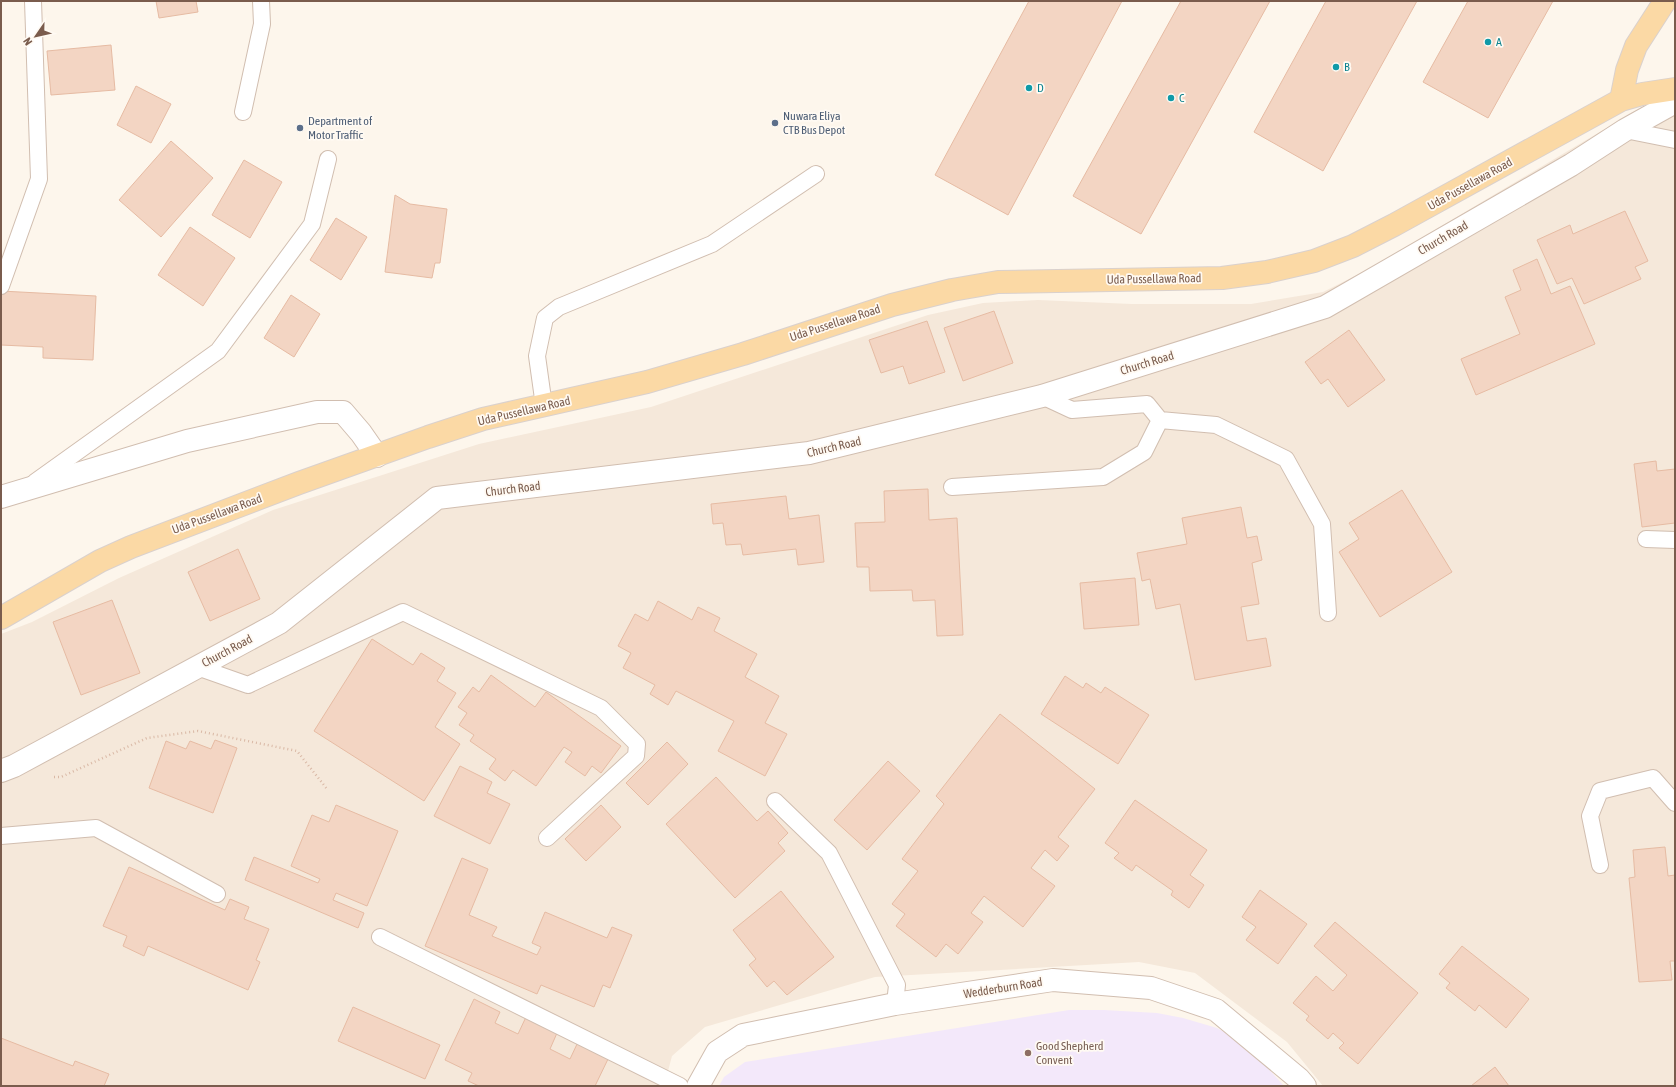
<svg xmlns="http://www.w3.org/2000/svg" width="1676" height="1087" font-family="'Asap Condensed',sans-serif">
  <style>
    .residential { fill: #f5e8da }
    .education { fill: #f3e8fa }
    .building { fill: #f3d5c3; stroke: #e6bba3 }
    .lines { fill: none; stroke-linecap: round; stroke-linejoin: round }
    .lane-casing { stroke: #d1beb0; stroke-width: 18 }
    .street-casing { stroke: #d1beb0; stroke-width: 24 }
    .primary-casing { stroke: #dad1cd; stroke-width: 24 }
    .path { stroke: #d9b8a5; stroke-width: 2.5; stroke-dasharray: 1 3; stroke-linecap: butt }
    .lane { stroke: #fff; stroke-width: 16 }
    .street { stroke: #fff; stroke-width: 22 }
    .primary { stroke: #fbd9a5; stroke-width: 22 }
    .culture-dot { fill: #0f9aa8; stroke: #fffaf3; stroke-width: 1.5 }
    .service-dot { fill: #5c6f8a; stroke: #fffaf3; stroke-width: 1.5 }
    .education-dot { fill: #8d6e63; stroke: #fffaf3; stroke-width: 1.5 }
    .labels { text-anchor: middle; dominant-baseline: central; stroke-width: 3.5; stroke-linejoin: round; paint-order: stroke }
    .culture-label { font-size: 12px; fill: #0d838f; stroke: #fffaf3; text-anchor: start }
    .service-label { font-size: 12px; fill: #4e5e75; stroke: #fffaf3; text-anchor: start }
    .street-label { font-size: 12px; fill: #7a5c4d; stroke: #fffaf3 }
    .education-label { font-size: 12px; fill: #785e54; stroke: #fffaf3; text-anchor: start }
  </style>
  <rect width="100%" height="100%" fill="#fdf6ec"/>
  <!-- residential -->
  <path class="residential" d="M1675,104V1086H1323L1287,1042L1195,973L1139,962L875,977L705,1027L672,1056L664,1086H1V634L32,622L119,578L273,510L479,444L651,407L928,315L983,303L1038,300L1132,304H1251L1323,292L1369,269L1603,130Z"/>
  <!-- education -->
  <path class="education" d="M1069,1010H1104L1157,1013L1183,1018L1217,1028L1246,1044L1284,1086H719L724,1077L745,1062Z"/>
  <!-- building -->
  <path class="building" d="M156,1H196L198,12L159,18Z
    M1029,1H1122L1008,215L935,175Z
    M1181,1H1270L1141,234L1073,196Z
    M1326,1H1417L1323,171L1254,132Z
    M1468,1H1553L1488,118L1423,82Z
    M111,45L115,90L51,95L47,51Z
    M136,86L171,104L151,143L117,125Z
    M171,141L213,178L161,237L119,200Z
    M244,160L282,182L250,238L212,215Z
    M395,195L410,204L447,209L440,263H435L432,278L385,272Z
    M1625,211L1648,261L1635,267L1641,279L1584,304L1572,278L1557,284L1537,240L1570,225L1573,234Z
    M336,218L367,237L341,280L310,260Z
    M190,227L235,258L203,306L158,275Z
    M1537,259L1551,294L1570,286L1595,344L1476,395L1461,359L1520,334L1505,297L1521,290L1513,270Z
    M1,291L96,296L93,360L43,358V347L1,345Z
    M291,295L320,314L294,357L264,338Z
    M994,311L1013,363L963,381L944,328Z
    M927,321L945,372L909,384L903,366L881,373L869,340Z
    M1349,330L1385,380L1348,407L1328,379L1321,384L1305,362Z
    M1656,461L1657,471L1675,469V523L1642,527L1634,464Z
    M928,489L929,520L957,518L963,635L937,636L935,600L913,601L912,590L870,591L869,567H857L855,523L885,522L884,491Z
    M1402,490L1452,572L1380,617L1339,552L1359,539L1349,523Z
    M786,496L789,519L819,515L824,562L798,565L796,549L743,555L741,544L726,545L723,523L713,524L711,504Z
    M1241,507L1247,538L1257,536L1262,560L1252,563L1259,604L1241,607L1247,641L1266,638L1271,666L1195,680L1180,604L1156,609L1150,579L1142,581L1137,553L1187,544L1182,518Z
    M238,549L260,599L210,621L188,572Z
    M1135,578L1139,625L1084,629L1080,583Z
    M112,600L140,673L81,695L53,622Z
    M658,601L692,620L698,607L720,618L714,631L757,654L745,677L779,696L765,723L787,734L765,776L718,751L734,721L676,691L668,705L650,694L655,685L623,668L631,653L618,646L635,614L648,621Z
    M372,639L413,665L421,653L445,668L437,681L456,693L435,727L460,744L424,801L314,731Z
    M491,675L535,707L546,692L621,746L601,773L592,766L585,776L565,762L572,752L564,747L536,786L513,770L505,781L489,769L496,759L470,741L474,735L459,725L467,713L458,707L473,687L479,692Z
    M1065,676L1083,688L1086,683L1101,693L1105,687L1149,715L1118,764L1041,714Z
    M1000,714L1095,789L1058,837L1069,846L1057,861L1045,850L1031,868L1055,886L1023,927L984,896L971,913L983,922L958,954L946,944L936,957L896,926L905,914L892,904L918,871L902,859L944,804L936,796Z
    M215,740L237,748L213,813L149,788L166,741L186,749L190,741L211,749Z
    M667,742L688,764L648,805L626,783Z
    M888,761L920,791L867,850L834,820Z
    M460,766L492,782L487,793L510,804L490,844L434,816Z
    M716,777L757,821L768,811L788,833L778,843L785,851L735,898L666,824Z
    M1135,800L1207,850L1190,875L1204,885L1189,908L1171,895L1173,891L1136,865L1132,871L1114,858L1119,853L1105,843Z
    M336,805L398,831L367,906L336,893L333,900L364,913L358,928L245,880L254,857L318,883L320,879L291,866L312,815L329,822Z
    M601,805L621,827L586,861L565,839Z
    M1665,847L1668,876L1675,875V961H1670L1672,980L1639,982L1629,878L1635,877L1633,850Z
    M462,858L488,869L469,915L497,927L492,936L537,955L541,947L532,943L545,912L607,938L612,927L632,935L610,988L603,985L594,1007L541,985L537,994L425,946Z
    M129,867L225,910L230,899L249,907L244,919L269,929L256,960L260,962L248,990L148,946L144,956L123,946L127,936L103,926Z
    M1260,890L1307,924L1278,964L1246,940L1256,927L1242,917Z
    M781,891L834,957L787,995L774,981L767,987L749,965L756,959L733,930Z
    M1335,922L1418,993L1358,1064L1339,1048L1344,1043L1333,1033L1328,1039L1306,1020L1309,1016L1293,1003L1316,976L1333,991L1347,975L1314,946Z
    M1462,946L1529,999L1506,1028L1479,1005L1475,1011L1446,988L1450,983L1439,974Z
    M474,999L500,1012L495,1023L518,1034L526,1017L557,1033L550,1049L570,1059L578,1042L609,1057L595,1086H479L468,1081L472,1073L445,1060Z
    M353,1007L440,1045L425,1079L338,1041Z
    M1,1038L73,1066L75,1061L109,1074L104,1086H1Z
    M1495,1067L1509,1086H1471Z"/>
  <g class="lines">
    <defs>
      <path id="lane" d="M243,112L262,24L261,1
        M1625,130L1675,140
        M1,286L39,179L33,1
        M544,406L537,356L545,318L559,307L712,244L816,174
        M1160,420L1216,425L1286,459L1322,524L1328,613
        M35,482L218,351L312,224L328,159
        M952,487L1103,477L1144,452L1160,420L1147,404L1072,410L1042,396
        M1646,539L1675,540
        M197,667L248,685L403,612L601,708L637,744L636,756L547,838
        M775,801L829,853L897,985L895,1004
        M1,836L96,828L217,894
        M1600,865L1590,816L1600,791L1653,778L1675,803
        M380,937L680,1086"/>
      <path id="street" d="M1,497L187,441L317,412H343L361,433L377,456
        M1,771L14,766L279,623L437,498L809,453L1042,396L1325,307L1571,165L1625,130L1675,102
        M698,1086L717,1052L743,1035L895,1004L1053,980L1151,988L1216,1010L1299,1079L1305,1086"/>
      <path id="primary" d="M1621,100L1627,70L1636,46L1665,1
        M1,618L100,561L131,547L299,483L428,437L483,419L647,382L743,354L892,305L952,290L998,282L1222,278L1267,272L1314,261L1353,246L1394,225L1621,100L1642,94L1675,89"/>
    </defs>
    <!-- lane casing -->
    <use href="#lane" class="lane-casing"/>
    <!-- street casing -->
    <use href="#street" class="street-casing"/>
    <!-- primary casing -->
    <use href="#primary" class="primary-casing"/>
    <!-- path -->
    <path class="path" d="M54,777H61L147,738L198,731L297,751L327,789"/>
    <!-- lane -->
    <use href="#lane" class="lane"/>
    <!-- street -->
    <use href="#street" class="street"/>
    <!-- primary -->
    <use href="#primary" class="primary"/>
  </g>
  <!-- markers -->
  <g class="culture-dot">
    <circle cx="1488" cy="42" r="4"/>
    <circle cx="1336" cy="67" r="4"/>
    <circle cx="1029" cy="88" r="4"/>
    <circle cx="1171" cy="98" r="4"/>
  </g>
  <g class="service-dot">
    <circle cx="775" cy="123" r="4"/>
    <circle cx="300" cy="128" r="4"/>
  </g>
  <circle class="education-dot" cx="1028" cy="1053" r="4"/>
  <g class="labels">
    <!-- culture labels -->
    <g class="culture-label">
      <text x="1496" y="42">A</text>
      <text x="1344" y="67">B</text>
      <text x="1037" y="88">D</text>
      <text x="1179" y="98">C</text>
    </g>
    <!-- service labels -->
    <g class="service-label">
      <text x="783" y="116">Nuwara Eliya<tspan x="783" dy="14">CTB Bus Depot</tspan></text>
      <text x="308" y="121">Department of<tspan x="308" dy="14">Motor Traffic</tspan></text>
    </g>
    <!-- street labels -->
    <g class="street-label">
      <text transform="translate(1470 184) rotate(-29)">Uda Pussellawa Road</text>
      <text transform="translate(1443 238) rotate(-30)">Church Road</text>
      <text transform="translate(1154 279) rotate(-1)">Uda Pussellawa Road</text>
      <text transform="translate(835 323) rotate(-18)">Uda Pussellawa Road</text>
      <text transform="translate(1147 363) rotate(-17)">Church Road</text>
      <text transform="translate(524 411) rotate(-13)">Uda Pussellawa Road</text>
      <text transform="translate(834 447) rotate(-13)">Church Road</text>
      <text transform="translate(513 489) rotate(-7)">Church Road</text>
      <text transform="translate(217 514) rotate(-20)">Uda Pussellawa Road</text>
      <text transform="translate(227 651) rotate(-28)">Church Road</text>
      <text transform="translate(1003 988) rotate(-9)">Wedderburn Road</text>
    </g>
    <!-- education labels -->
    <g class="education-label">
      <text x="1036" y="1046">Good Shepherd<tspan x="1036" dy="14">Convent</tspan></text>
    </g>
  </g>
  <!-- border -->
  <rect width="1676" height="1087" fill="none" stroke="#7a5c4d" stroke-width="4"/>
  <!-- north arrow -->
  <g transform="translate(36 36) rotate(236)" stroke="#fffaf3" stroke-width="3" paint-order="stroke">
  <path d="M0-3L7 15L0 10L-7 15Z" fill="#7a5c4d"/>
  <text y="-6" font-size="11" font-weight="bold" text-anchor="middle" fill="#7a5c4d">N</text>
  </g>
</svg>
